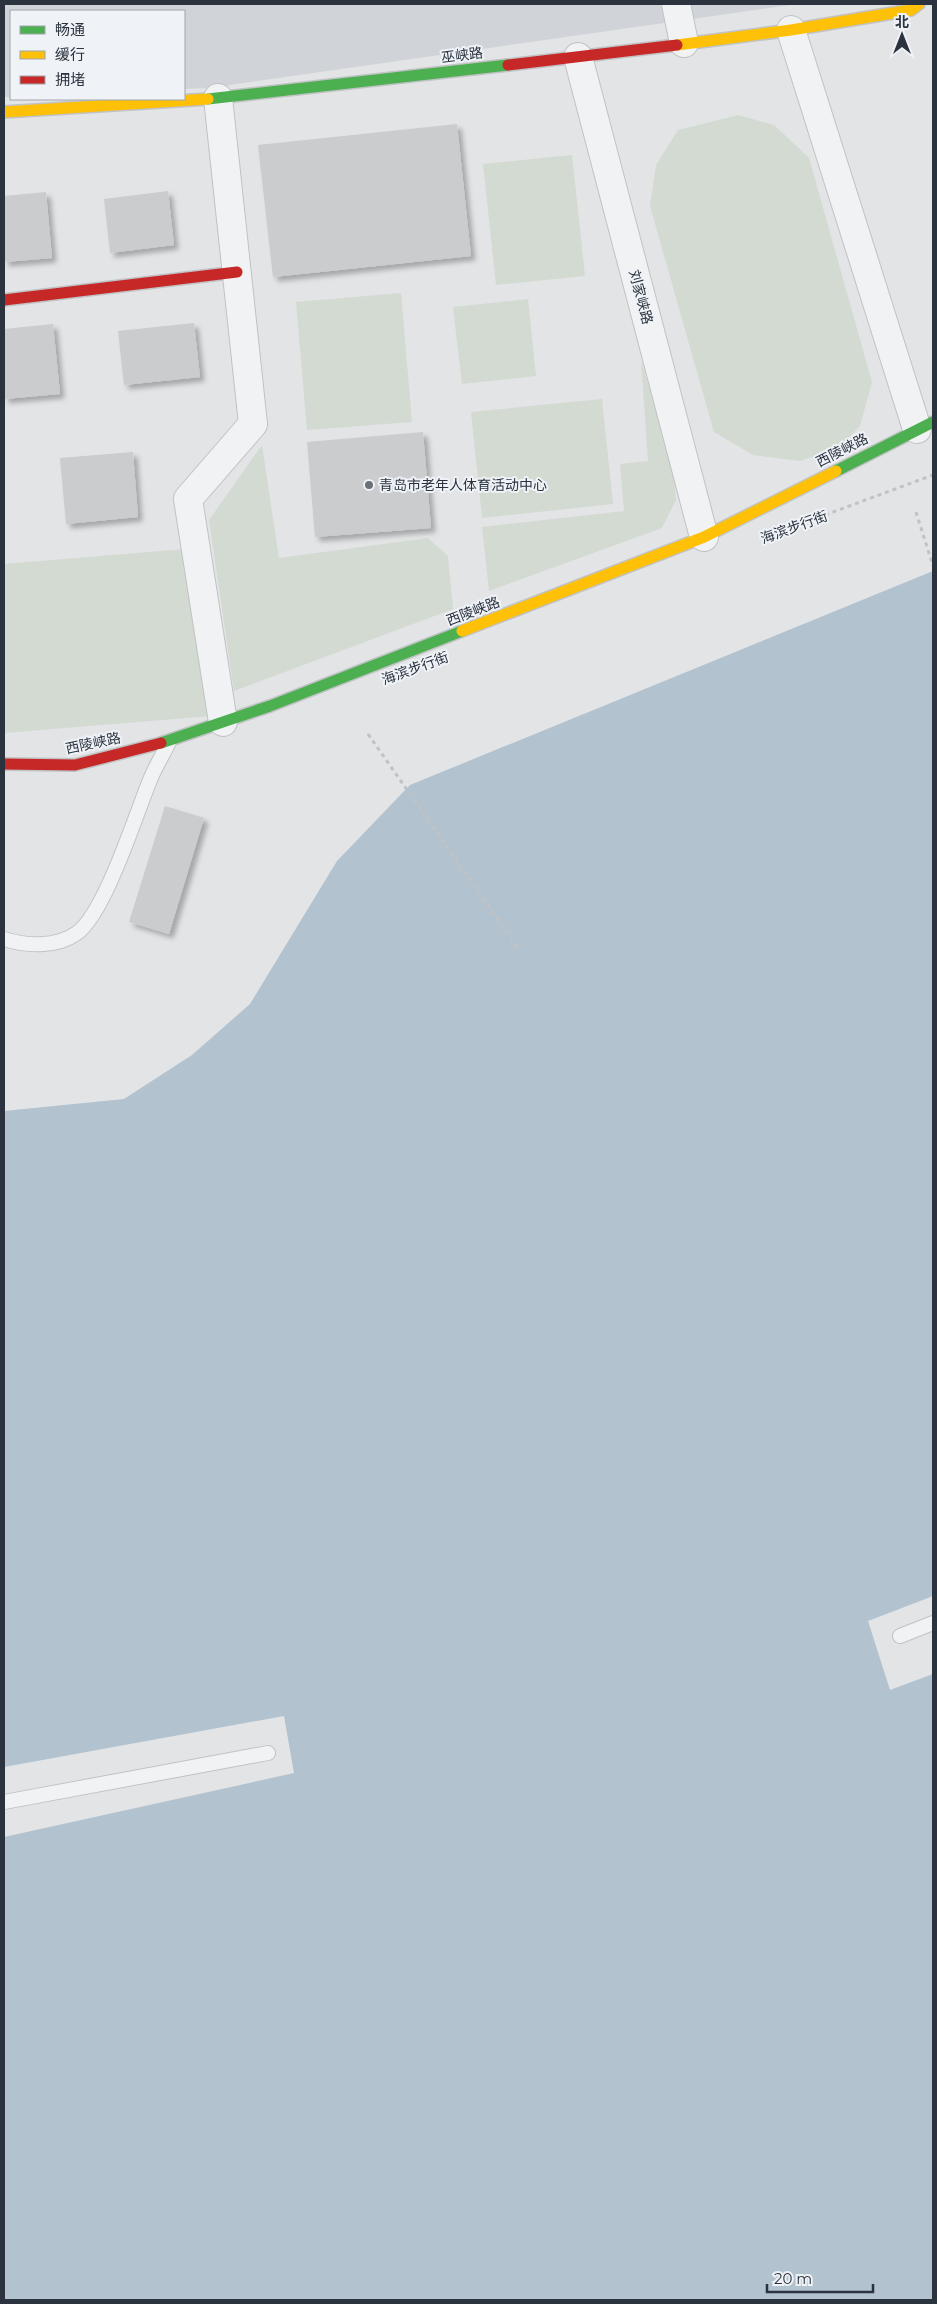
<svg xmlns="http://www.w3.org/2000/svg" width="937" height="2304" font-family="Montserrat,'Noto Sans SC',sans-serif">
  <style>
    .built { fill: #d0d4d9 }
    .green { fill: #d3dad2 }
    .water { fill: #b2c2cf }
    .pier { fill: #e2e4e6 }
    .building { fill: #caccce; filter: url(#shadow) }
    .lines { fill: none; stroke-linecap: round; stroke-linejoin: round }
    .lane-casing { stroke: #c0c2c4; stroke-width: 16 }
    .street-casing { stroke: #c0c2c4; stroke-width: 30 }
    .fast-casing { stroke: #c0c2c4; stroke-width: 14 }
    .slow-casing { stroke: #c0c2c4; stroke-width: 14 }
    .jam-casing { stroke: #c0c2c4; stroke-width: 14 }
    .path { stroke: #c0c3c5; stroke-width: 3; stroke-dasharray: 4 4; stroke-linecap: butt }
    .lane { stroke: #f1f2f3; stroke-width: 14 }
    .street { stroke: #f1f2f3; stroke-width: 28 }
    .fast { stroke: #4caf50; stroke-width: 11 }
    .slow { stroke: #ffc107; stroke-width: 11 }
    .jam { stroke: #c62828; stroke-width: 11 }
    .poi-dot { fill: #6a7179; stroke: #eff2f6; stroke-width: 2 }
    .labels { text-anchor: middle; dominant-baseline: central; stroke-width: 4; stroke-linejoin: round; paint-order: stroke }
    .street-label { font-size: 14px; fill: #2a333e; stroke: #eff2f6 }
    .poi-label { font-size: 14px; fill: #2a333e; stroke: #eff2f6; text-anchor: start }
  </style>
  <defs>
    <filter id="shadow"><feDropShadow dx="4.5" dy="4.5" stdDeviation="2.5" flood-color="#0004"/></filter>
  </defs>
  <rect width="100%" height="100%" fill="#e2e4e6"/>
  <!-- built -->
  <path class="built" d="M4,4H797L209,88L184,89V11H11V97H4Z"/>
  <!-- green -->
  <path class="green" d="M738,115L774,125L809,158L872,382L860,426L840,447L800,461L753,455L714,432L650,206L656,165L678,130Z
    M572,155L585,276L496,285L483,164Z
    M401,293L412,422L307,430L296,302Z
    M528,299L536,376L462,384L453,307Z
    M641,360L673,468L676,500L662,528L489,591L482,527L624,511L620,464L648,461Z
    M602,399L613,504L482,518L471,412Z
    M262,445L279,558L428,538L448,556L453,609L234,691L209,520Z
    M197,548L211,716L4,733V564Z"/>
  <!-- water -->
  <path class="water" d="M933,571V1596L868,1621L890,1690L933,1674V2300H4V1111L124,1099L192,1055L250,1004L337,861L410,785Z"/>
  <!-- pier -->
  <path class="pier" d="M284,1716L294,1773L4,1837V1767Z"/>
  <!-- building -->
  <path class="building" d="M457,124L471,256L273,277L258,145Z
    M168,191L174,245L110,253L104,199Z
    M46,192L52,258L4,262V196Z
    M194,323L200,377L124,385L118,331Z
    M53,324L60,394L4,399V329Z
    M423,432L431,528L315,537L307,442Z
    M133,452L138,517L66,524L60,458Z
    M165,806L204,818L169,934L129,922Z"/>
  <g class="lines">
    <defs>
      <path id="lane" d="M4,939C26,946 56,948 77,933C105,913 136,814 150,780C155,767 163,755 169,742
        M900,1636L933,1623
        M4,1802L268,1753"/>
      <path id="street" d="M676,4L684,43
        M791,30L917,429
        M578,57L704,537
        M218,98L253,424L188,499L223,722"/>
      <path id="fast" d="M208,99L508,65
        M836,471L933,422
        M161,743L270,706L462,631"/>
      <path id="slow" d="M677,45L791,30L911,10L919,4
        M4,112L208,99
        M462,631L704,537L836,471"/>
      <path id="jam" d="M508,65L677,45
        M4,300L237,272
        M4,764L75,765L161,743"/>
    </defs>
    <!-- lane casing -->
    <use href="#lane" class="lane-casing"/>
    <!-- street casing -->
    <use href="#street" class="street-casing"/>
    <!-- fast casing -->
    <use href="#fast" class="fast-casing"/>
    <!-- slow casing -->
    <use href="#slow" class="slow-casing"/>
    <!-- jam casing -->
    <use href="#jam" class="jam-casing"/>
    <!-- path -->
    <path class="path" d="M916,512L933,566
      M825,515L933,475
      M368,734L519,950"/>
    <!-- lane -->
    <use href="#lane" class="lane"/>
    <!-- street -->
    <use href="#street" class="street"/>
    <!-- fast -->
    <use href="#fast" class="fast"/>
    <!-- slow -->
    <use href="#slow" class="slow"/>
    <!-- jam -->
    <use href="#jam" class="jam"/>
  </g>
  <!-- markers -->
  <circle class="poi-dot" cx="369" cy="485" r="5"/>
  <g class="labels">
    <!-- street labels -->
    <g class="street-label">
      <text transform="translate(462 55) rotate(-7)">巫峡路</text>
      <text transform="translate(641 297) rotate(75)">刘家峡路</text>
      <text transform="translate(842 450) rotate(-27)">西陵峡路</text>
      <text transform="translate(794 527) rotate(-20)">海滨步行街</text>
      <text transform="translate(473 611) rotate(-21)">西陵峡路</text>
      <text transform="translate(415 668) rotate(-20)">海滨步行街</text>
      <text transform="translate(93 743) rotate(-12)">西陵峡路</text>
    </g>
    <!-- poi labels -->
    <g class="poi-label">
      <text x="379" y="485">青岛市老年人体育活动中心</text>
    </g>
  </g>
  <!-- border -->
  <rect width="937" height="2304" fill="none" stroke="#2a333e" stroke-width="10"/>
  <!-- legend -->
  <rect x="10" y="10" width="175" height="90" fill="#eff2f6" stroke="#a0a6ac"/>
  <rect x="20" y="26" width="25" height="8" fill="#4caf50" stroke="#a0a6ac"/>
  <text x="55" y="35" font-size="15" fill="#2a333e">畅通</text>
  <rect x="20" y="51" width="25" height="8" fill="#ffc107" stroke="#a0a6ac"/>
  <text x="55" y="60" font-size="15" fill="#2a333e">缓行</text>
  <rect x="20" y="76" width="25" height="8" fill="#c62828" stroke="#a0a6ac"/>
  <text x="55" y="85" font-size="15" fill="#2a333e">拥堵</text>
  <!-- north arrow -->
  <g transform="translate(902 35)" stroke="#eff2f6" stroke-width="4" paint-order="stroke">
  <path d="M0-4L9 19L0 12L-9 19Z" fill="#2a333e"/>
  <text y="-8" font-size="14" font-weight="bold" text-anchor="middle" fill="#2a333e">北</text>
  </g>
  <!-- scale -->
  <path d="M767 2284v8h106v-8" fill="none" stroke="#2a333e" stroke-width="2.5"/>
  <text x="774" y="2284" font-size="15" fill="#2a333e" stroke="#eff2f6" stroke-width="4" paint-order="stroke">20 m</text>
</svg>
